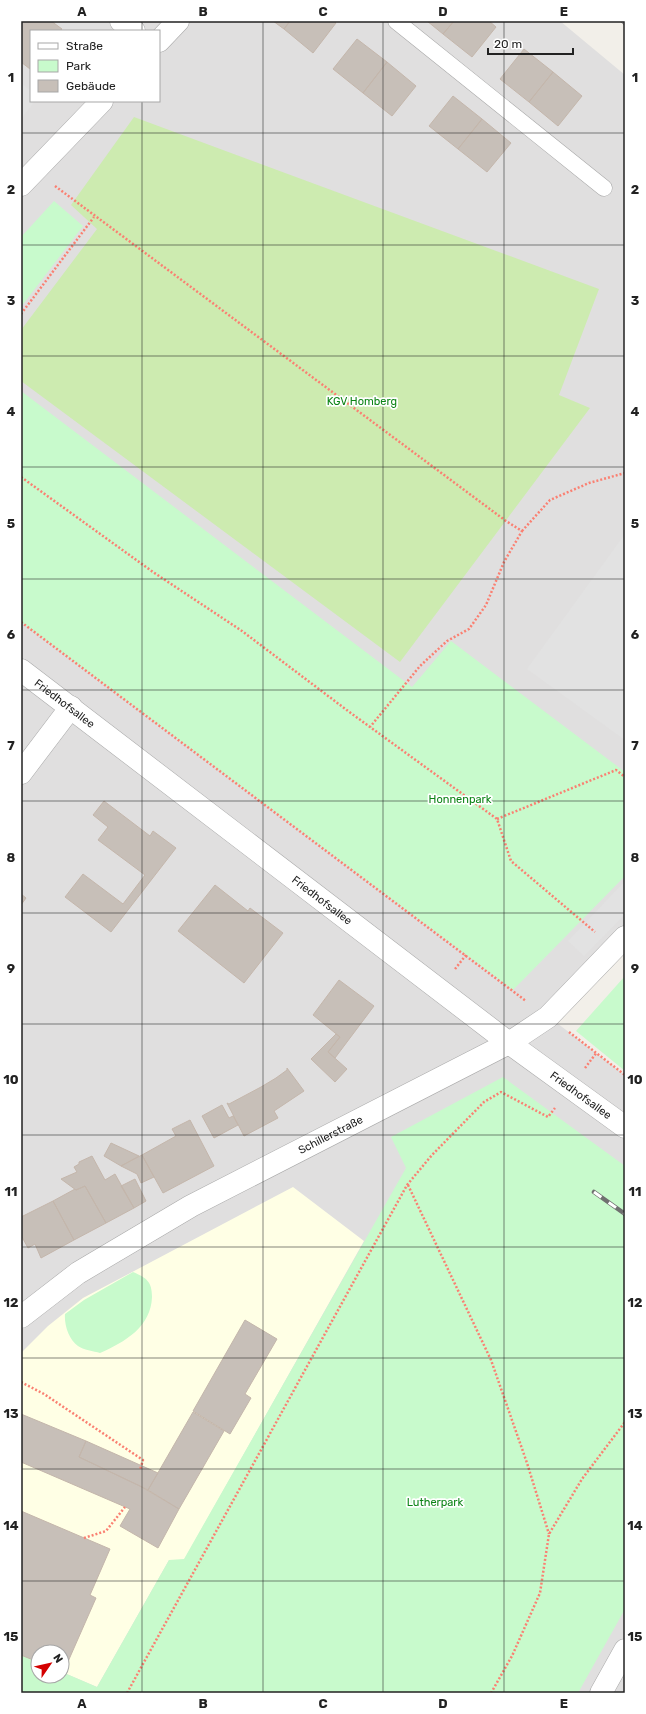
<svg xmlns="http://www.w3.org/2000/svg" width="646" height="1714" font-family="Rubik,sans-serif">
  <style>
    .residential { fill: #e0dfdf; fill-rule: evenodd }
    .education { fill: #ffffe5 }
    .grass { fill: #cdebb0 }
    .park { fill: #c8facc }
    .parking { fill: #e2e2e2 }
    .building { fill: #c7bfb8; stroke: #c4b6ab }
    .lines { fill: none; stroke-linecap: round; stroke-linejoin: round }
    .lane-casing { stroke: #a9a9a9; stroke-width: 17 }
    .street-casing { stroke: #a9a9a9; stroke-width: 23 }
    .path { stroke: #fa8072; stroke-width: 2.5; stroke-dasharray: 2 2; stroke-linecap: butt }
    .lane { stroke: #fff; stroke-width: 16 }
    .street { stroke: #fff; stroke-width: 22 }
    .rail-casing { stroke: #707070; stroke-width: 4.5 }
    .rail { stroke: #fff; stroke-width: 3; stroke-dasharray: 9; stroke-linecap: butt }
    .grid { fill: none; stroke: #222; stroke-width: 1; stroke-opacity: 0.55 }
    .labels { text-anchor: middle; dominant-baseline: central; stroke-width: 3.5; stroke-linejoin: round; paint-order: stroke }
    .park-label { font-size: 11px; fill: #0c8416; stroke: #fff }
    .street-label { font-size: 11px; fill: #222; stroke: #fff }
    .neatline { fill: none; stroke: #222; stroke-width: 1.5 }
    .grid-label { font-size: 13px; text-anchor: middle; font-weight: bold; fill: #222 }
  </style>
  <rect width="100%" height="100%" fill="#f2efe9"/>
  <!-- residential -->
  <path class="residential" d="M21,21H560L625,75V936L549,1017L625,1075V1693H21ZM31,31H159V101H31ZM38,1652H62V1676H38Z"/>
  <!-- education -->
  <path class="education" d="M293,1187L364,1241L184,1560H169L97,1687L62,1672V1652H38L21,1655V1353L48,1326L83,1298Z"/>
  <!-- grass -->
  <path class="grass" d="M134,117L599,289L559,395L590,408L400,662L21,381V330L97,229L71,205Z"/>
  <!-- park -->
  <path class="park" d="M54,201L83,226L21,307V237Z
    M21,391L412,687L451,641L625,772V876L513,990L21,622Z
    M625,976V1071L576,1031Z
    M503,1077L625,1166V1609L578,1693H21V1655L38,1662V1676H62V1672L97,1687L169,1560L184,1559L406,1168L391,1137Z
    M133,1272C147,1278 152,1282 152,1297C151,1327 125,1342 100,1353C94,1351 83,1350 78,1346C69,1340 64,1325 65,1314L84,1300Z"/>
  <!-- parking -->
  <path class="parking" d="M21,83L31,91V101H35L21,119Z
    M625,534V740L527,669Z
    M625,881V914L584,956L568,941Z"/>
  <!-- building -->
  <path class="building" d="M21,21H51L62,29L60,31H31L30,69L21,62Z
    M273,21H290L284,29Z
    M290,21H334L336,23L313,53L284,29Z
    M427,21H454L443,34Z
    M454,21H489L496,27L472,57L443,34Z
    M357,39L387,62L363,93L333,69Z
    M524,49L553,72L529,102L500,79Z
    M387,62L416,86L392,116L363,93Z
    M553,72L582,96L558,126L529,102Z
    M453,96L482,119L458,149L429,126Z
    M482,119L511,143L487,172L458,149Z
    M104,801L150,836L153,831L176,848L111,932L65,897L83,874L123,904L145,875L98,840L108,827L93,815Z
    M215,885L248,911L250,908L283,933L244,983L178,931Z
    M21,894L26,898L21,905Z
    M339,980L374,1006L335,1058L328,1052L340,1037L313,1015Z
    M336,1034L340,1037L328,1052L347,1069L335,1082L311,1059Z
    M287,1068L304,1091L274,1111L278,1118L244,1136L227,1103L229,1104L261,1087L276,1078L287,1070Z
    M222,1105L229,1118L233,1116L238,1125L214,1138L202,1116Z
    M190,1120L214,1166L163,1193L142,1155L176,1136L172,1129Z
    M111,1143L139,1156L121,1166L104,1156Z
    M142,1155L154,1177L141,1183L137,1174L121,1166Z
    M92,1156L105,1180L115,1174L134,1208L106,1223L85,1186L76,1190L61,1179L77,1172L74,1167L79,1164V1162Z
    M135,1179L146,1201L134,1208L121,1186Z
    M85,1186L106,1223L74,1240L53,1201L75,1189L76,1190Z
    M53,1201L74,1240L41,1258L35,1244L28,1248L21,1235V1217Z
    M245,1320L277,1339L245,1394L251,1398L230,1434L193,1411Z
    M193,1412L224,1431L179,1509L148,1490Z
    M21,1414L86,1441L79,1457L140,1486L179,1509L158,1548L120,1526L130,1509L21,1462Z
    M86,1441L158,1473L148,1490L79,1457Z
    M21,1511L110,1549L90,1595L96,1598L63,1673L62,1652H38V1662L21,1655Z"/>
  <g class="lines">
    <defs>
      <path id="lane" d="M396,21L604,188"/>
      <g id="street">
        <path d="M121,21L134,31"/>
        <path d="M159,41L178,21"/>
        <path d="M21,185L102,101"/>
        <path id="s1" d="M21,670L509,1043L625,1127"/>
        <path d="M21,773L71,707"/>
        <path id="s2" d="M21,1317L78,1273L191,1206L509,1043L548,1017L625,937"/>
        <path d="M601,1693L625,1650"/>
      </g>
    </defs>
    <!-- lane casing -->
    <use href="#lane" class="lane-casing"/>
    <!-- street casing -->
    <use href="#street" class="street-casing"/>
    <!-- path -->
    <path class="path" d="M55,186L506,521L522,531L504,562L486,605L469,629L447,641L420,666L370,727
      M21,314L94,217
      M21,477L153,572L242,631L348,711L497,819L511,861L595,932
      M522,531L550,500L589,483L625,473
      M21,622L526,1001
      M497,819L616,770L625,777
      M455,969L466,955
      M569,1032L625,1075
      M585,1068L597,1052
      M408,1185L491,1360L527,1463L549,1534
      M21,1382L44,1394L143,1460L140,1470
      M84,1538L106,1531L125,1507
      M127,1693L407,1185L432,1155L484,1102L501,1092L548,1117L555,1108
      M491,1693L512,1656L540,1593L549,1534L582,1479L625,1422"/>
    <!-- lane -->
    <use href="#lane" class="lane"/>
    <!-- street -->
    <use href="#street" class="street"/>
    <defs>
      <path id="rail" d="M623,21L625,23
        M594,1192L625,1214"/>
    </defs>
    <!-- rail casing -->
    <use href="#rail" class="rail-casing"/>
    <!-- rail -->
    <use href="#rail" class="rail"/>
  </g>
  <!-- grid -->
  <path class="grid" d="M142,21V31M263,21V1693M383,21V1693M504,21V1693M142,101V1693M21,133H625M21,245H625M21,356H625M21,467H625M21,579H625M21,690H625M21,801H625M21,913H625M21,1024H625M21,1135H625M21,1247H625M21,1358H625M21,1469H625M21,1581H625"/>
  <g class="labels">
    <!-- park labels -->
    <g class="park-label">
      <text x="362" y="401">KGV Homberg</text>
      <text x="460" y="799">Honnenpark</text>
      <text x="435" y="1502">Lutherpark</text>
    </g>
    <!-- street labels -->
    <g class="street-label">
      <text stroke="none"><textPath href="#s1" startOffset="55">Friedhofsallee</textPath></text>
      <text stroke="none"><textPath href="#s1" startOffset="379">Friedhofsallee</textPath></text>
      <text stroke="none"><textPath href="#s1" startOffset="703">Friedhofsallee</textPath></text>
      <text stroke="none"><textPath href="#s2" startOffset="360">Schillerstraße</textPath></text>
    </g>
  </g>
  <!-- border -->
  <rect width="646" height="1714" fill="none" stroke="#ffffff" stroke-width="44"/>
  <!-- legend -->
  <rect x="30" y="30" width="130" height="72" fill="#ffffff" stroke="#a7a7a7"/>
  <rect x="38" y="43" width="20" height="6" fill="#ffffff" stroke="#a7a7a7"/>
  <text x="66" y="50" font-size="12" fill="#222222">Straße</text>
  <rect x="38" y="60" width="20" height="12" fill="#c8facc" stroke="#a7a7a7"/>
  <text x="66" y="70" font-size="12" fill="#222222">Park</text>
  <rect x="38" y="80" width="20" height="12" fill="#c7bfb8" stroke="#a7a7a7"/>
  <text x="66" y="90" font-size="12" fill="#222222">Gebäude</text>
  <!-- north arrow -->
  <g transform="translate(50 1664) rotate(56)"><circle r="19" fill="#ffffff" stroke="#a7a7a7"/>
  <path d="M0-3L7 15L0 10L-7 15Z" fill="#d40000"/>
  <text y="-6" font-size="11" font-weight="bold" text-anchor="middle" fill="#222222">N</text>
  </g>
  <!-- scale -->
  <path d="M488 48v6h85v-6" fill="none" stroke="#222222" stroke-width="2"/>
  <text x="494" y="48" font-size="12" fill="#222222" stroke="#ffffff" stroke-width="3" paint-order="stroke">20 m</text>
  <rect x="22" y="22" width="602" height="1670" class="neatline"/>
  <g class="grid-label">
    <text x="82" y="16">A</text>
    <text x="203" y="16">B</text>
    <text x="323" y="16">C</text>
    <text x="443" y="16">D</text>
    <text x="564" y="16">E</text>
    <text x="11" y="82">1</text>
    <text x="635" y="82">1</text>
    <text x="11" y="194">2</text>
    <text x="635" y="194">2</text>
    <text x="11" y="305">3</text>
    <text x="635" y="305">3</text>
    <text x="11" y="416">4</text>
    <text x="635" y="416">4</text>
    <text x="11" y="528">5</text>
    <text x="635" y="528">5</text>
    <text x="11" y="639">6</text>
    <text x="635" y="639">6</text>
    <text x="11" y="750">7</text>
    <text x="635" y="750">7</text>
    <text x="11" y="862">8</text>
    <text x="635" y="862">8</text>
    <text x="11" y="973">9</text>
    <text x="635" y="973">9</text>
    <text x="11" y="1084">10</text>
    <text x="635" y="1084">10</text>
    <text x="11" y="1196">11</text>
    <text x="635" y="1196">11</text>
    <text x="11" y="1307">12</text>
    <text x="635" y="1307">12</text>
    <text x="11" y="1418">13</text>
    <text x="635" y="1418">13</text>
    <text x="11" y="1530">14</text>
    <text x="635" y="1530">14</text>
    <text x="11" y="1641">15</text>
    <text x="635" y="1641">15</text>
    <text x="82" y="1708">A</text>
    <text x="203" y="1708">B</text>
    <text x="323" y="1708">C</text>
    <text x="443" y="1708">D</text>
    <text x="564" y="1708">E</text>
  </g>
</svg>
